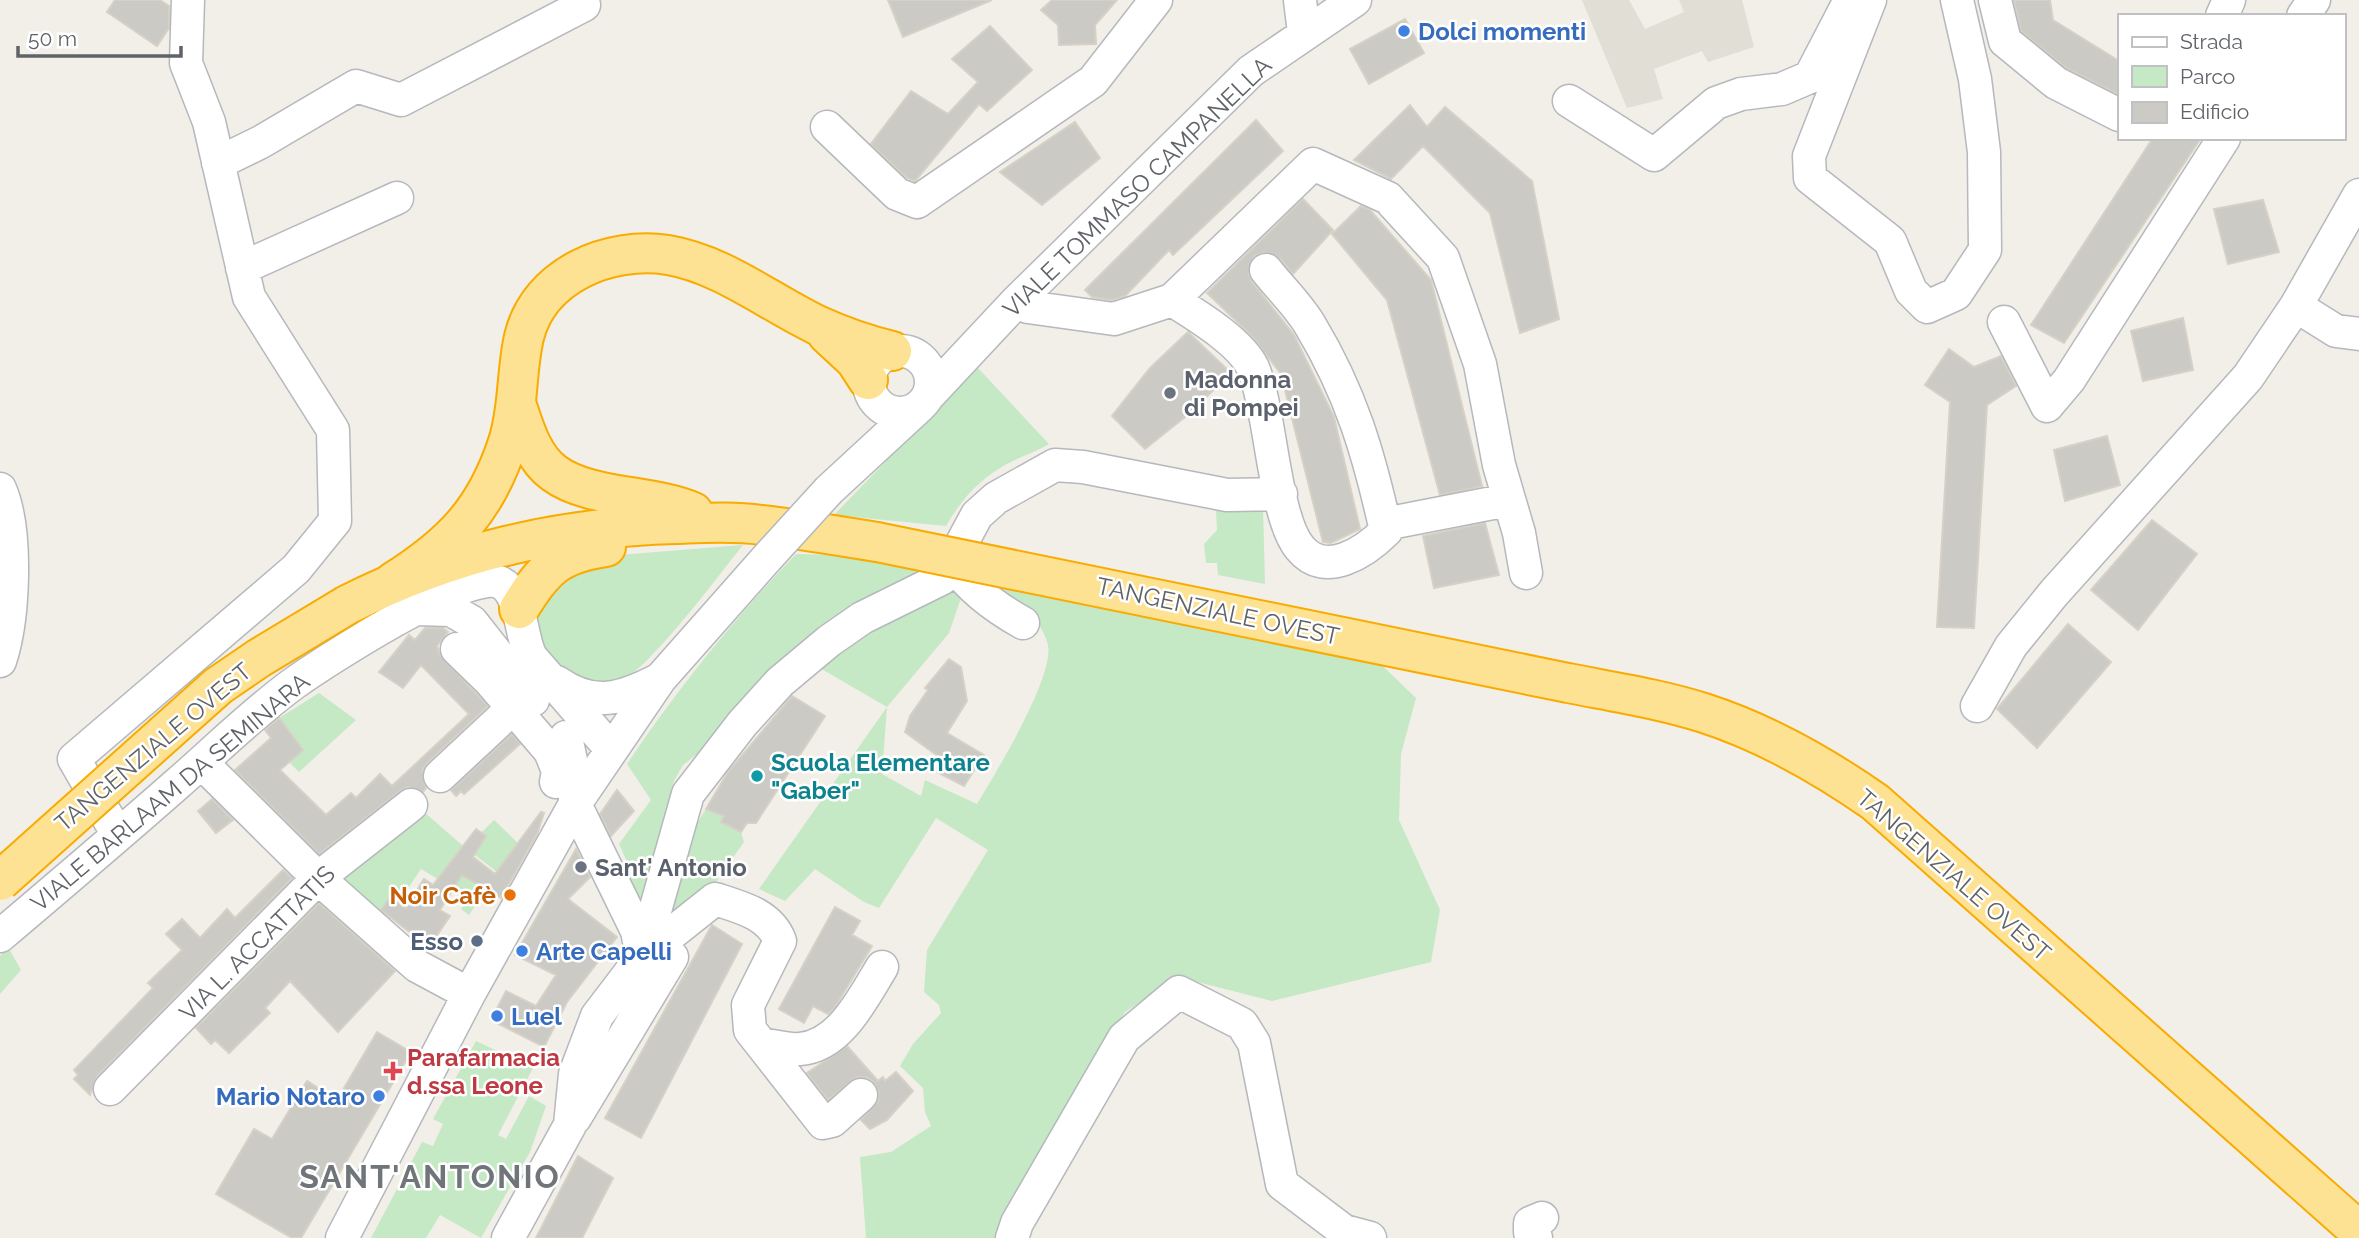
<svg xmlns="http://www.w3.org/2000/svg" width="2359" height="1238" font-family="Raleway,sans-serif">
  <style>
    .education { fill: #e1ded6 }
    .green { fill: #c5e8c5 }
    .building { fill: #cccac5; stroke: #d6d1c6; stroke-width: 2 }
    .lines { fill: none; stroke-linecap: round; stroke-linejoin: round }
    .minor-casing { stroke: #b5b8bc; stroke-width: 35 }
    .highway-casing { stroke: #f9ab00; stroke-width: 42 }
    .minor { stroke: #fff; stroke-width: 32 }
    .highway { stroke: #fde293; stroke-width: 38 }
    .minor-bridge-casing { stroke: #b5b8bc; stroke-width: 35; stroke-linecap: butt }
    .highway-bridge-casing { stroke: #f9ab00; stroke-width: 42; stroke-linecap: butt }
    .minor-bridge { stroke: #fff; stroke-width: 32 }
    .highway-bridge { stroke: #fde293; stroke-width: 38 }
    .shop-dot { fill: #3f7fe0; stroke: #fff; stroke-width: 2.5 }
    .worship-dot { fill: #6b7280; stroke: #fff; stroke-width: 2.5 }
    .culture-dot { fill: #0f9aa8; stroke: #fff; stroke-width: 2.5 }
    .food-dot { fill: #e8710a; stroke: #fff; stroke-width: 2.5 }
    .service-dot { fill: #5c6f8a; stroke: #fff; stroke-width: 2.5 }
    .health-dot { fill: #e0444e; stroke: #fff; stroke-width: 2.5 }
    .labels { text-anchor: middle; dominant-baseline: central; stroke-width: 5; stroke-linejoin: round; paint-order: stroke }
    .shop-label { font-size: 24px; font-weight: bold; fill: #366cbe; stroke: #fff; text-anchor: start }
    .street-label { font-size: 24px; fill: #5f6368; stroke: #fff }
    .worship-label { font-size: 24px; font-weight: bold; fill: #5b616d; stroke: #fff; text-anchor: start }
    .culture-label { font-size: 24px; font-weight: bold; fill: #0d838f; stroke: #fff; text-anchor: start }
    .food-label { font-size: 24px; font-weight: bold; fill: #c56008; stroke: #fff; text-anchor: end }
    .service-label { font-size: 24px; font-weight: bold; fill: #4e5e75; stroke: #fff; text-anchor: end }
    .health-label { font-size: 24px; font-weight: bold; fill: #be3a42; stroke: #fff; text-anchor: start }
    .district-label { font-size: 32px; font-weight: bold; letter-spacing: 2px; fill: #70757a; stroke: #fff }
  </style>
  <rect width="100%" height="100%" fill="#f1efe8"/>
  <!-- education -->
  <path class="education" d="M1582,0H1629L1645,29L1684,12L1679,0H1742L1754,47L1708,62L1702,51L1654,69L1663,99L1627,108Z"/>
  <!-- green -->
  <path class="green" d="M977,367L1049,444C1037,451 1025,455 1013,461C984,474 961,499 946,526L834,515Z
    M1263,508L1265,584L1218,575L1217,563H1206L1204,544L1217,530L1216,510Z
    M743,545C720,573 639,685 607,688C594,689 573,679 560,675L533,631L539,595L581,558Z
    M796,554L840,555L921,568L964,589L949,633L887,707L882,774L921,796L925,780L977,804C995,774 1054,678 1048,645C1046,635 1038,624 1034,615L1021,612L978,573L1367,651L1416,698L1401,754L1399,820L1440,910L1431,962L1272,1001L1178,977L1125,1012L1045,1147L1004,1238H866L860,1157L891,1152L931,1126L925,1112L923,1088L900,1066L913,1044L941,1013L939,1005L924,992L927,950L988,850L936,818L879,908L864,902L815,869L785,901L759,889L887,707L794,653L706,747L683,765L674,781L661,828L647,916L616,872L629,866L619,844L651,800L627,764C678,688 733,620 796,554Z
    M319,693L356,720L299,772L289,762L303,749L279,718Z
    M415,804L463,846L486,889L469,915L461,909L468,897L421,869L398,903L389,897L374,920L329,879Z
    M706,809L724,816L721,822L741,832L744,842L709,892L670,920C666,881 685,841 706,809Z
    M494,820L518,843L497,872L466,848Z
    M8,947L21,970L0,994V956Z
    M476,1041L533,1068L498,1135L506,1139L529,1096L546,1106L530,1152L481,1238L440,1215L426,1238H371L422,1142L433,1146L443,1124L433,1119Z"/>
  <!-- building -->
  <path class="building" d="M115,0H160L169,6V28L157,46L107,12Z
    M888,0H992L903,37Z
    M1052,0H1117L1095,25L1096,44L1059,45L1058,25L1041,10Z
    M2014,0H2050L2053,20L2119,61V95L2066,68L2021,31Z
    M1405,19L1424,53L1369,84L1350,49Z
    M990,26L1032,70L987,111L979,104L915,181L907,178L871,144L911,91L948,114L978,82L952,59Z
    M1410,105L1427,127L1445,107L1532,181L1559,319L1520,333L1490,213L1423,146L1391,179L1354,160Z
    M1256,120L1283,151L1173,255L1169,250L1125,296L1112,300L1092,297L1085,290Z
    M1075,122L1100,158L1042,205L1000,172Z
    M2153,138H2201L2064,343L2031,325Z
    M1303,199L1333,230L1293,274L1280,258L1264,252L1254,256L1248,272L1252,282L1294,335L1334,417L1360,529L1331,543L1323,542L1281,374L1252,336L1207,293Z
    M2263,200L2279,252L2228,264L2214,209Z
    M1361,206L1370,210L1431,280L1482,486L1440,495L1387,300L1332,234Z
    M2183,318L2193,370L2143,381L2131,331Z
    M1188,332L1231,373L1190,413L1145,449L1112,416L1150,368Z
    M1949,349L1974,367L2001,356L2016,386L1987,405L1974,628L1937,627L1950,402L1925,385Z
    M2107,436L2120,485L2065,501L2054,450Z
    M2152,520L2197,554L2138,630L2091,590Z
    M1485,523L1499,575L1434,588L1423,536Z
    M2068,624L2111,662L2037,748L1997,709Z
    M425,628H443L448,632L437,646L440,655L488,706L427,763L422,771L426,788L423,792L409,787L400,791L319,854L235,770L271,738L265,730L279,718L303,750L280,770L326,815L351,793L356,798L380,774L392,786L469,714L421,665L403,688L379,672L409,635L415,640Z
    M949,659L961,667L967,701L947,733L984,755L964,786L935,771L942,759L905,732L910,716L928,690L925,688Z
    M792,696L825,716L756,823H747L741,832L721,822L724,816L706,809L728,772Z
    M512,734L520,744L464,794L461,791L456,796L451,790Z
    M617,790L634,811L611,836L600,814Z
    M212,799L233,820L216,833L198,811Z
    M541,812L544,813L537,834L501,898L462,875L440,910L450,916L429,947L381,910L390,897L406,908L424,879L433,885L476,829L486,836L473,857L495,874Z
    M576,849L590,877L568,899L617,937L567,1002L544,1047L491,1020L506,991L536,1006L556,975L515,955Z
    M283,870L292,878L97,1076L90,1095L74,1079L78,1075L74,1070L153,988L148,983L182,950L166,934L182,919L200,938L227,909L235,918Z
    M319,903L395,971L338,1032L290,981L265,1008L270,1013L229,1053L215,1040L211,1044L196,1028Z
    M835,907L860,921L852,935L872,946L835,1007L828,1014L813,1006L804,1023L779,1009Z
    M712,925L742,944L641,1138L605,1118Z
    M377,1032L411,1052L301,1238H292L216,1194L254,1129L272,1139L307,1081L337,1100Z
    M847,1046L878,1081L883,1077L885,1081L896,1072L913,1091L887,1120L870,1129L861,1120L878,1101L879,1092L874,1082L866,1077H857L828,1100L807,1073Z
    M578,1156L613,1178L582,1238H536Z"/>
  <g class="lines">
    <defs>
      <path id="minor" d="M1300,0L1304,33
        M1870,0L1809,156L1810,178L1890,241L1911,291L1927,307L1956,294L1985,250L1984,152L1975,79L1957,0
        M1995,0L2005,41L2056,83L2119,115
        M2222,16L2229,0
        M2303,16L2314,0
        M1569,101L1654,155L1716,103L1741,94L1782,89L1810,77L1850,0
        M827,127L897,194L917,202L1093,81L1156,0
        M218,163L261,142L356,86L401,100L584,5
        M242,268L397,198
        M1172,300C1196,315 1241,342 1253,368C1271,411 1274,518 1300,548C1325,579 1365,552 1386,531C1369,454 1351,393 1310,325C1298,305 1280,288 1266,270
        M1016,302L1028,307L1114,319L1172,300L1313,164L1388,198L1443,258L1480,364L1499,465L1519,533L1526,573
        M2296,306L2336,331L2359,334
        M2004,322L2047,406L2069,380L2224,138
        M869 382a31 31 0 1 1 62 0a31 31 0 1 1-62 0Z
        M928,396L1016,302L1251,71L1355,0
        M0,489C18,530 14,619 0,661
        M829,490L920,406
        M1385,524L1508,500
        M953,564C971,590 996,608 1023,623
        M416,609L451,610L472,622L533,700
        M457,649L490,681L550,751L558,771L556,782
        M557,682C594,708 622,699 660,679
        M1977,706L2011,646L2054,593L2248,377L2296,306L2359,195
        M213,774L318,878L417,966L469,994
        M440,776L513,708
        M118,835L74,759L296,569L335,521L333,430L249,297L209,122L186,63L188,0
        M0,936C59,886 118,836 177,784C215,751 252,714 293,684C324,662 465,570 499,582C522,591 520,636 531,657L611,749
        M761,1044C773,1046 788,1050 800,1049C840,1046 863,998 882,967
        M110,1089L318,878L411,805
        M861,1095L832,1121L823,1123L750,1030L748,1005L780,941C770,914 740,907 715,899L642,957L688,794L742,724L780,682L829,641L862,618L943,578L977,515L996,498L1055,465L1083,467L1227,495L1281,494
        M575,1118L672,957
        M342,1238L469,994L575,804L660,679L767,558
        M508,1238L570,1125L575,1074L597,1016L642,957L637,931L575,804V779L566,737
        M1012,1238L1017,1223L1124,1038L1179,992L1242,1024L1254,1043L1282,1184L1344,1231L1370,1238
        M1536,1238L1530,1232V1223L1542,1218"/>
      <path id="highway" d="M827,334L855,360L868,380
        M516,403C524,427 532,457 554,473C589,499 652,494 693,512
        M393,582C453,544 486,510 508,442C519,409 516,371 524,337C539,275 609,246 668,255C722,264 769,302 817,325C841,336 867,345 892,351
        M347,605C452,552 559,527 676,524C704,523 733,521 761,525C800,529 839,536 877,542
        M519,609C544,568 558,554 606,547
        M1568,683C1614,692 1660,699 1704,713C1766,733 1822,765 1875,802L2359,1231"/>
    </defs>
    <!-- minor casing -->
    <use href="#minor" class="minor-casing"/>
    <!-- highway casing -->
    <use href="#highway" class="highway-casing"/>
    <!-- minor -->
    <use href="#minor" class="minor"/>
    <!-- highway -->
    <use href="#highway" class="highway"/>
    <defs>
      <path id="minor-bridge" d="M767,558L829,490"/>
      <path id="highway-bridge" d="M877,542L1568,683
        M0,881L218,686L259,658L347,605"/>
    </defs>
    <!-- minor-bridge casing -->
    <use href="#minor-bridge" class="minor-bridge-casing"/>
    <!-- highway-bridge casing -->
    <use href="#highway-bridge" class="highway-bridge-casing"/>
    <!-- minor-bridge -->
    <use href="#minor-bridge" class="minor-bridge"/>
    <!-- highway-bridge -->
    <use href="#highway-bridge" class="highway-bridge"/>
  </g>
  <!-- markers -->
  <g class="shop-dot">
    <circle cx="1404" cy="31" r="7"/>
    <circle cx="522" cy="951" r="7"/>
    <circle cx="497" cy="1016" r="7"/>
    <circle cx="379" cy="1096" r="7"/>
  </g>
  <g class="worship-dot">
    <circle cx="1170" cy="393" r="7"/>
    <circle cx="581" cy="867" r="7"/>
  </g>
  <circle class="culture-dot" cx="757" cy="776" r="7"/>
  <circle class="food-dot" cx="510" cy="895" r="7"/>
  <circle class="service-dot" cx="477" cy="941" r="7"/>
  <path class="health-dot" d="M389.5 1060.5h7v7h7v7h-7v7h-7v-7h-7v-7h7z"/>
  <g class="labels">
    <!-- shop labels -->
    <g class="shop-label">
      <text x="1418" y="31">Dolci momenti</text>
      <text x="536" y="951">Arte Capelli</text>
      <text x="511" y="1016">Luel</text>
      <text x="365" y="1096" text-anchor="end">Mario Notaro</text>
    </g>
    <!-- street labels -->
    <g class="street-label">
      <text transform="translate(1137 187) rotate(-44)">VIALE TOMMASO CAMPANELLA</text>
      <text transform="translate(1218 611) rotate(12)">TANGENZIALE OVEST</text>
      <text transform="translate(153 747) rotate(-40)">TANGENZIALE OVEST</text>
      <text transform="translate(170 792) rotate(-40)">VIALE BARLAAM DA SEMINARA</text>
      <text transform="translate(1954 875) rotate(41)">TANGENZIALE OVEST</text>
      <text transform="translate(257 943) rotate(-45)">VIA L. ACCATTATIS</text>
    </g>
    <!-- worship labels -->
    <g class="worship-label">
      <text x="1184" y="379">Madonna<tspan x="1184" dy="28">di Pompei</tspan></text>
      <text x="595" y="867">Sant' Antonio</text>
    </g>
    <!-- culture labels -->
    <g class="culture-label">
      <text x="771" y="762">Scuola Elementare<tspan x="771" dy="28">"Gaber"</tspan></text>
    </g>
    <!-- food labels -->
    <g class="food-label">
      <text x="496" y="895">Noir Cafè</text>
    </g>
    <!-- service labels -->
    <g class="service-label">
      <text x="463" y="941">Esso</text>
    </g>
    <!-- health labels -->
    <g class="health-label">
      <text x="407" y="1057">Parafarmacia<tspan x="407" dy="28">d.ssa Leone</tspan></text>
    </g>
    <!-- district labels -->
    <g class="district-label">
      <text x="430" y="1176">SANT'ANTONIO</text>
    </g>
  </g>
  <!-- legend -->
  <rect x="2118" y="14" width="228" height="126" fill="#ffffff" stroke="#bfc1c3" stroke-width="2"/>
  <rect x="2132" y="37" width="35" height="10" fill="#ffffff" stroke="#bfc1c3" stroke-width="2"/>
  <text x="2180" y="49" font-size="21" fill="#5f6368">Strada</text>
  <rect x="2132" y="66" width="35" height="21" fill="#c5e8c5" stroke="#bfc1c3" stroke-width="2"/>
  <text x="2180" y="84" font-size="21" fill="#5f6368">Parco</text>
  <rect x="2132" y="102" width="35" height="21" fill="#cccac5" stroke="#bfc1c3" stroke-width="2"/>
  <text x="2180" y="119" font-size="21" fill="#5f6368">Edificio</text>
  <!-- scale -->
  <path d="M18 46v10h163v-10" fill="none" stroke="#5f6368" stroke-width="3.5"/>
  <text x="28" y="46" font-size="21" fill="#5f6368" stroke="#ffffff" stroke-width="5" paint-order="stroke">50 m</text>
</svg>
